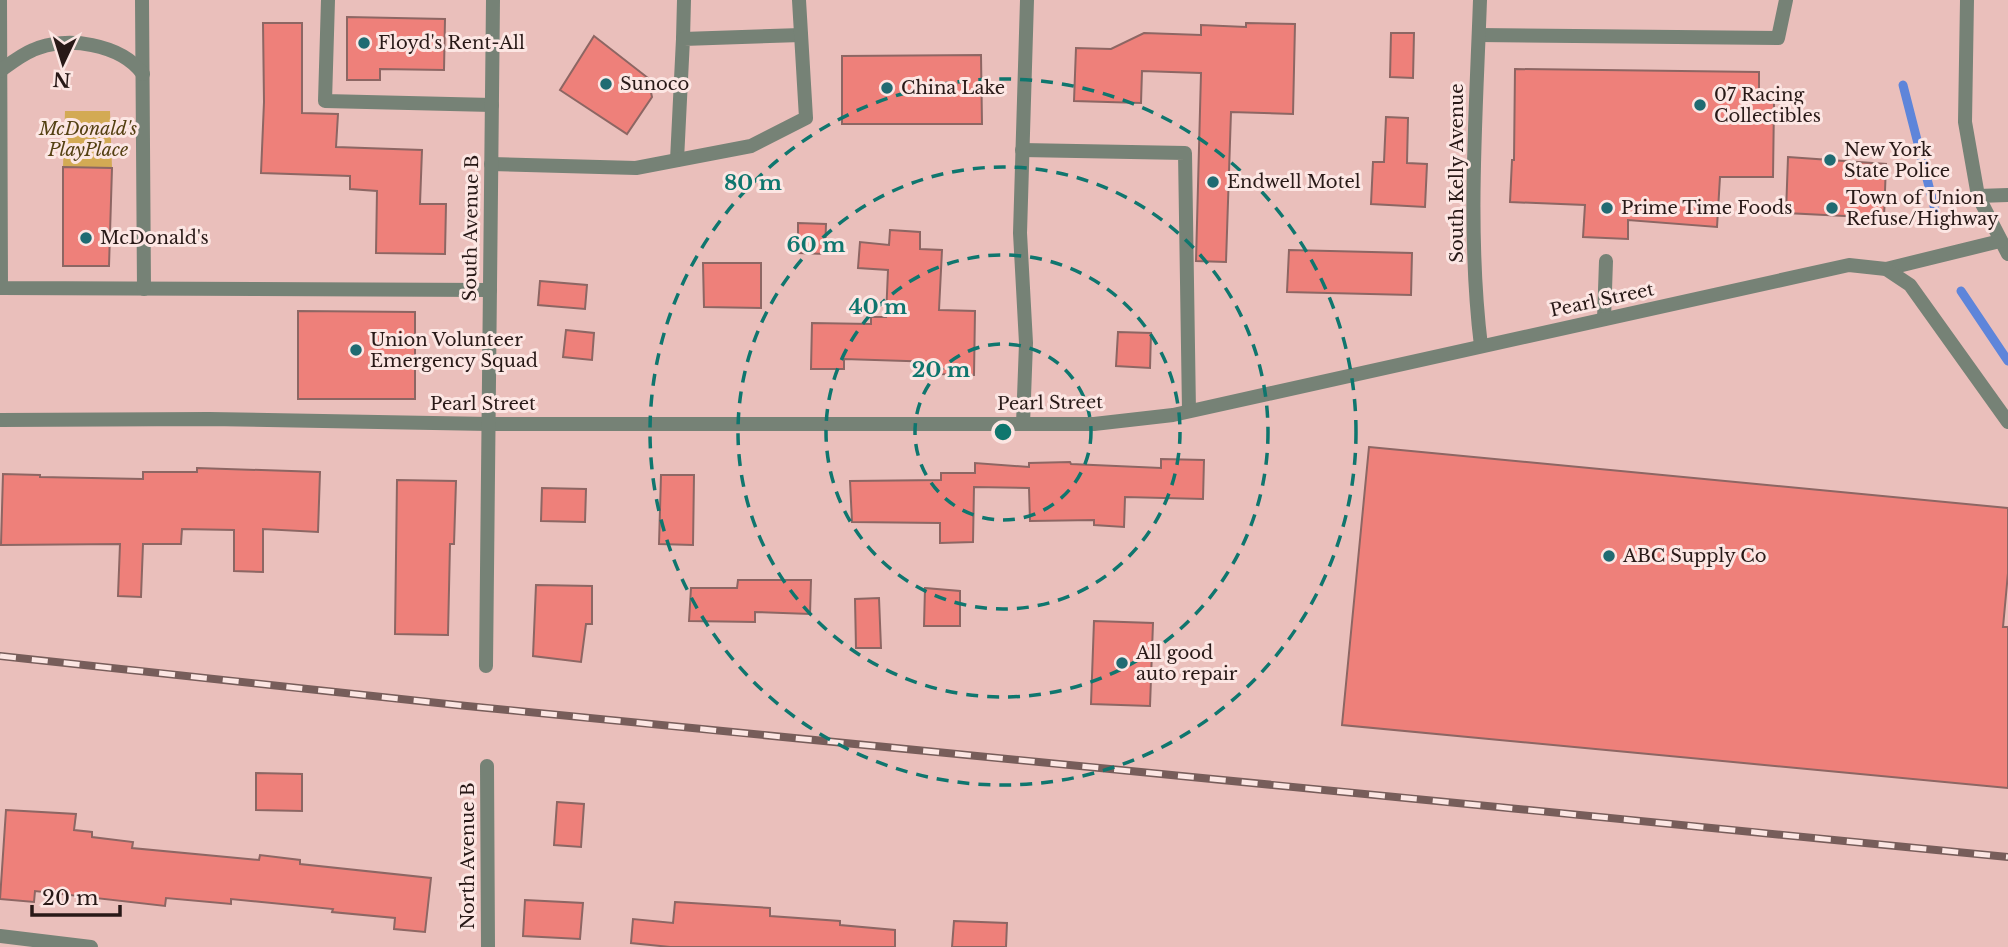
<svg xmlns="http://www.w3.org/2000/svg" width="2008" height="947" font-family="'Libre Baskerville',serif">
<style>
.green{fill:#d3aa54}
.lines{fill:none;stroke-linecap:round;stroke-linejoin:round}
.stream{stroke:#5e85da;stroke-width:9}
.building{fill:#ee807a;stroke:#8d6663;stroke-width:2}
.service{stroke:#768276;stroke-width:14}
.minor{stroke:#768276;stroke-width:14}
.rail-casing{stroke:#775d5a;stroke-width:8}
.rail{stroke:#fce6e3;stroke-width:5;stroke-dasharray:16;stroke-linecap:butt}
.ring{fill:none;stroke:#0f766e;stroke-width:3.5;stroke-dasharray:12 9}
.poi-dot{fill:#206b72;stroke:#fce6e3;stroke-width:2.5}
.labels{text-anchor:middle;stroke-width:6;stroke-linejoin:round;paint-order:stroke}
.poi-label{font-size:18px;fill:#281917;stroke:#fce6e3;text-anchor:start}
.park-label{font-size:18px;font-style:italic;fill:#544012;stroke:#fce6e3}
.street-label{font-size:18px;fill:#281917;stroke:#fce6e3}
.centre{fill:#0f766e;stroke:#fce6e3;stroke-width:3.5}
.ring-label{font-size:21px;text-anchor:middle;font-weight:bold;fill:#0f766e;stroke:#fce6e3;stroke-width:6;stroke-linejoin:round;paint-order:stroke}
</style>
<rect width="100%" height="100%" fill="#eabfbb"/>
<polygon class="green" points="65,111 110,111 112,168 63,167"/>
<g class="lines">
<g class="stream">
<polyline points="1903,85 1935,210"/>
<polyline points="1961,291 2008,361"/>
</g>
</g>
<g class="building">
<polygon points="347,17 445,19 444,70 380,69 380,80 347,80"/>
<polygon points="263,23 302,23 302,113 338,114 336,147 422,150 420,204 446,204 445,254 376,253 377,191 350,189 350,176 261,173 264,102"/>
<polygon points="1246,23 1295,24 1293,114 1231,112 1226,262 1196,261 1201,73 1142,71 1141,103 1074,101 1076,48 1111,49 1144,33 1201,35 1201,25 1246,27"/>
<polygon points="1391,33 1414,33 1413,78 1390,77"/>
<polygon points="594,36 648,78 652,97 627,134 560,90"/>
<polygon points="981,55 982,124 842,124 842,56"/>
<polygon points="1515,69 1759,72 1759,102 1774,102 1773,177 1720,177 1717,227 1628,220 1628,239 1583,237 1585,205 1510,202 1512,160 1514,160"/>
<polygon points="1386,117 1408,118 1407,163 1427,164 1425,207 1371,204 1373,162 1384,162"/>
<polygon points="1788,157 1886,164 1884,218 1786,213"/>
<polygon points="63,167 112,168 109,266 63,266"/>
<polygon points="798,223 826,224 825,254 798,253"/>
<polygon points="890,230 920,232 920,249 942,250 939,310 975,311 974,375 937,374 937,362 844,359 844,369 811,369 812,323 871,324 871,317 886,317 888,270 858,268 860,242 889,245"/>
<polygon points="1289,250 1412,253 1411,295 1287,292"/>
<polygon points="703,263 761,263 761,308 704,307"/>
<polygon points="540,281 587,285 585,309 538,305"/>
<polygon points="298,311 415,312 415,399 298,399"/>
<polygon points="566,330 594,333 592,360 563,357"/>
<polygon points="1118,332 1151,333 1150,368 1116,366"/>
<polygon points="1369,447 2008,508 2008,573 2003,627 2008,627 2008,788 1342,725"/>
<polygon points="1161,459 1204,460 1203,499 1125,497 1124,527 1094,525 1094,520 1030,521 1029,488 974,487 973,542 940,543 940,523 852,522 850,481 941,480 941,473 975,473 975,463 1029,467 1029,463 1070,462 1071,464 1161,468"/>
<polygon points="197,468 320,472 318,532 263,529 263,572 234,571 234,530 182,529 181,544 143,544 141,597 118,596 120,544 1,545 3,474 40,475 40,477 143,479 143,472 197,472"/>
<polygon points="661,475 694,475 693,545 659,544"/>
<polygon points="397,480 456,481 454,544 450,544 448,635 395,634"/>
<polygon points="542,488 586,489 585,522 541,521"/>
<polygon points="738,580 811,580 810,614 755,612 755,622 689,621 691,588 737,588"/>
<polygon points="536,585 592,586 592,624 586,624 581,662 533,656"/>
<polygon points="925,588 960,591 960,626 924,626"/>
<polygon points="879,598 881,648 856,648 855,599"/>
<polygon points="1094,621 1153,623 1150,706 1091,704"/>
<polygon points="256,773 302,774 302,811 256,810"/>
<polygon points="557,802 584,804 581,847 554,845"/>
<polygon points="6,810 76,814 74,830 92,832 92,837 133,842 132,848 259,860 260,855 300,860 300,864 431,878 425,932 394,929 395,918 332,912 333,909 231,899 231,904 166,898 165,906 35,891 34,902 0,899"/>
<polygon points="525,900 583,903 580,939 523,936"/>
<polygon points="675,902 770,908 770,916 840,921 840,925 895,930 895,947 670,947 631,943 633,919 673,923"/>
<polygon points="954,921 1007,923 1006,947 952,947"/>
</g>
<g class="lines">
<g class="service">
<polyline points="0,0 1,288 490,290"/>
<polyline points="142,0 144,289"/>
<polyline points="328,0 325,101 492,105"/>
<polyline points="1967,0 1965,122 1978,196 2008,254"/>
<polyline points="1479,35 1778,38 1786,0"/>
<polyline points="683,39 684,0"/>
<path d="M0 71C11 63 21 55 33 50 66 35 121 44 143 74"/>
<polyline points="1022,150 1185,153 1189,411"/>
<polyline points="677,160 683,39 801,35"/>
<polyline points="491,164 636,168 751,146 806,118 799,0"/>
<polyline points="1978,196 2008,195"/>
<polyline points="1886,269 2000,241"/>
<polyline points="1604,319 1606,261"/>
<polyline points="1023,424 1026,343 1020,233 1027,0"/>
</g>
<g class="minor">
<path d="M1480 0C1476 115 1467 232 1481 346"/>
<polyline points="0,420 209,419 488,424 1094,424 1173,415 1849,265 1886,269 1910,285 2008,422"/>
<polyline points="486,666 493,0"/>
<polyline points="487,766 488,947"/>
<polyline points="0,936 91,947"/>
</g>
<g class="rail-casing">
<polyline id="rail" points="0,656 457,705 2008,857"/>
</g>
<use href="#rail" class="rail"/>
</g>
<g class="ring">
<circle cx="1003" cy="432" r="88"/>
<circle cx="1003" cy="432" r="177"/>
<circle cx="1003" cy="432" r="265"/>
<circle cx="1003" cy="432" r="353"/>
</g>
<g class="poi-dot">
<circle cx="364" cy="43" r="7"/>
<circle cx="606" cy="84" r="7"/>
<circle cx="887" cy="88" r="7"/>
<circle cx="1700" cy="105" r="7"/>
<circle cx="1830" cy="160" r="7"/>
<circle cx="1213" cy="182" r="7"/>
<circle cx="1607" cy="208" r="7"/>
<circle cx="1832" cy="208" r="7"/>
<circle cx="86" cy="238" r="7"/>
<circle cx="356" cy="350" r="7"/>
<circle cx="1609" cy="556" r="7"/>
<circle cx="1122" cy="663" r="7"/>
</g>
<g class="labels">
<g class="poi-label">
<text x="378" y="49">Floyd's Rent-All</text>
<text x="620" y="90">Sunoco</text>
<text x="901" y="94">China Lake</text>
<text x="1714" y="101">07 Racing<tspan x="1714" dy="21">Collectibles</tspan></text>
<text x="1844" y="156">New York<tspan x="1844" dy="21">State Police</tspan></text>
<text x="1227" y="188">Endwell Motel</text>
<text x="1846" y="204">Town of Union<tspan x="1846" dy="21">Refuse/Highway</tspan></text>
<text x="1621" y="214">Prime Time Foods</text>
<text x="100" y="244">McDonald's</text>
<text x="370" y="346">Union Volunteer<tspan x="370" dy="21">Emergency Squad</tspan></text>
<text x="1623" y="562">ABC Supply Co</text>
<text x="1136" y="659">All good<tspan x="1136" dy="21">auto repair</tspan></text>
</g>
<g class="park-label">
<text x="88" y="135">McDonald's<tspan x="88" dy="21">PlayPlace</tspan></text>
</g>
<g class="street-label">
<text transform="translate(1457 173) rotate(-90)" y="6">South Kelly Avenue</text>
<text transform="translate(471 228) rotate(-89)" y="6">South Avenue B</text>
<text transform="translate(1602 300) rotate(-12)" y="6">Pearl Street</text>
<text transform="translate(1050 403) rotate(-1)" y="6">Pearl Street</text>
<text x="483" y="410">Pearl Street</text>
<text transform="translate(468 856) rotate(-90)" y="6">North Avenue B</text>
</g>
</g>
<circle cx="1003" cy="432" r="10" class="centre"/>
<g class="ring-label">
<text x="753" y="190">80 m</text>
<text x="816" y="252">60 m</text>
<text x="878" y="314">40 m</text>
<text x="941" y="377">20 m</text>
</g>
<g transform="translate(63 63) rotate(184)" stroke="#fce6e3" stroke-width="5" paint-order="stroke">
<path d="M0-5L12 26L0 18L-12 26Z" fill="#281917"/>
<text y="-10" font-size="19" font-weight="bold" text-anchor="middle" fill="#281917">N</text>
</g>
<path d="M32 905v10h88v-10" fill="none" stroke="#281917" stroke-width="3.5"/>
<text x="42" y="905" font-size="21" fill="#281917" stroke="#fce6e3" stroke-width="5" paint-order="stroke">20 m</text>
</svg>
